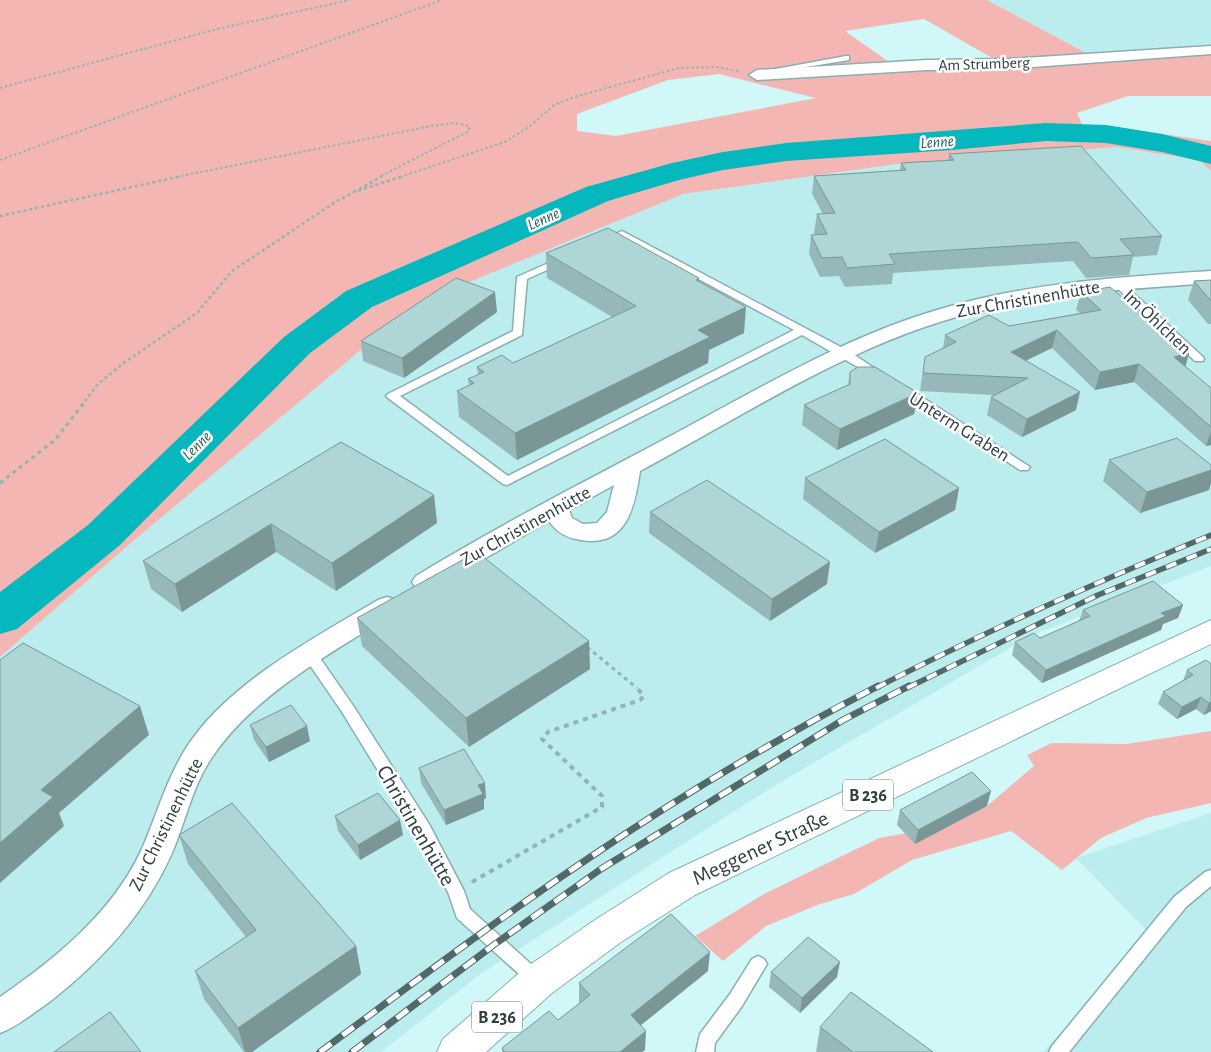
<svg xmlns="http://www.w3.org/2000/svg" width="1211" height="1052" font-family="'Alegreya Sans',sans-serif">
<style>
.built{fill:#bbedef}
.green{fill:#f4b6b3;fill-rule:evenodd}
.lines{fill:none;stroke-linecap:round;stroke-linejoin:round}
.river{fill:#04b8be;fill-rule:evenodd}
.service-casing{stroke:#89afb0;stroke-width:3}
.minor-casing{stroke:#89afb0;stroke-width:3}
.primary-casing{stroke:#89afb0;stroke-width:2}
.path-far3{stroke:#94b3b4;stroke-width:2;stroke-dasharray:2.5 2.5;stroke-linecap:butt}
.path-far2{stroke:#94b3b4;stroke-width:2.5;stroke-dasharray:3 3;stroke-linecap:butt}
.path-far1{stroke:#94b3b4;stroke-width:3;stroke-dasharray:4 4;stroke-linecap:butt}
.path{stroke:#94b3b4;stroke-width:4;stroke-dasharray:5 5;stroke-linecap:butt}
.service{fill:#fff;fill-rule:evenodd}
.minor{fill:#fff;fill-rule:evenodd}
.primary{fill:#fff;fill-rule:evenodd}
.rail-far1-casing{stroke:#526869;stroke-width:5.5}
.rail-casing{stroke:#526869;stroke-width:7}
.rail-far1{stroke:#fff;stroke-width:4;stroke-dasharray:11;stroke-linecap:butt}
.rail{stroke:#fff;stroke-width:5;stroke-dasharray:14;stroke-linecap:butt}
.wall{fill:#96b8b9}
.shaded-wall{fill:#7a9696}
.building{fill:#aed6d7;stroke:#7a9696}
.labels{text-anchor:middle;stroke-width:5;stroke-linejoin:round;paint-order:stroke}
.far-street-label{font-size:16px;fill:#304041;stroke:#fff}
.far-water-label{font-size:16px;font-style:italic;fill:#205b5e;stroke:#fff}
.shield{fill:#fff;stroke:#6e797a;stroke-width:1}
.shield-label{font-size:18px;font-weight:bold;fill:#304041}
.street-label{font-size:19px;fill:#304041;stroke:#fff}
.near-street-label{font-size:22px;fill:#304041;stroke:#fff}
</style>
<rect width="100%" height="100%" fill="#d0f8f9"/>
<g class="built">
<polygon points="987,0 1211,0 1211,49 1090,55"/>
<polygon points="1117,147 1199,160 1211,171 1211,566 1032,635 769,789 482,973 381,1052 0,1052 0,657 125,548 416,304 683,194 897,164"/>
<polygon points="1211,813 1211,1052 1043,1052 1152,936 1076,858"/>
</g>
<g class="green">
<path d="M0 0H987L1090 55 1211 52V96H1128L1077 113 1084 129 1142 131 1211 141V171L1199 160 1117 147 897 164 683 194 416 304 125 548 0 657ZM924 19 992 58 889 62 845 31ZM719 74 816 98 616 136 577 131V114L668 80Z"/>
<polygon points="1211,731 1211,803 1146,818 1101,838 1062,870 1011,831 912,860 854,894 820,904 766,926 723,961 695,936 764,894 879,838 913,832 987,806 1034,766 1027,755 1052,743 1127,744"/>
</g>
<g class="lines">
<polygon class="river" points="1046,123 1106,125 1162,134 1211,146 1211,164 1162,152 1106,143 1046,141 952,150 786,161 723,170 679,180 608,201 372,307 310,353 120,545 17,629 0,634 0,592 88,525 284,337 346,291 586,187 672,163 723,152 786,143"/>
<g class="service-casing">
<g id="service">
<polygon points="846,56 849,56 849,60 769,73 765,71"/>
<polygon points="622,231 850,352 886,376 881,379 877,378 802,335 507,485 503,484 388,398 386,396 388,394 513,331 517,277 562,257 565,258 565,262 527,279 522,335 400,396 508,476 794,330 622,238 606,244 601,241"/>
<polygon points="1117,280 1120,281 1203,357 1204,359 1203,361 1195,361 1114,285 1114,281"/>
<polygon points="904,387 908,388 1030,467 1028,470 1020,470 900,392 898,390 900,388"/>
<polygon points="310,650 315,651 352,704 429,824 464,891 470,909 542,974 545,979 542,984 536,987 530,984 457,918 448,892 417,834 342,712 303,655 305,651"/>
<polygon points="1211,870 1211,886 1186,907 1069,1052 1049,1052 1052,1046 1174,897 1205,872"/>
<polygon points="758,956 764,959 767,964 742,1006 715,1043 714,1052 696,1052 700,1034 730,994 752,959"/>
</g>
</g>
<g class="minor-casing">
<g id="minor">
<polygon points="1211,46 1211,54 1007,69 927,70 757,80 749,75 757,70 927,60 1007,59"/>
<path d="M1211 271V283C1124 289 1036 294 953 318 842 350 741 417 640 471 635 506 627 548 581 540 567 538 557 533 549 521L434 588 425 591 416 588 412 582 416 576C501 524 590 479 678 432 762 387 845 337 937 310 1026 283 1119 277 1211 271ZM614 485 607 512 597 523 583 524 572 518 569 510Z"/>
<path d="M387 597 396 600 400 606 396 612C334 652 259 691 215 753 193 782 186 821 172 853 145 914 100 963 48 1003 32 1014 18 1026 0 1033V997C55 959 112 913 141 851 158 813 168 772 193 738 236 679 316 637 378 600Z"/>
</g>
</g>
<g class="primary-casing">
<polygon id="primary" points="1211,620 1211,644 695,895 621,942 552,993 486,1052 437,1052 443,1039 524,969 595,920 669,873"/>
</g>
<g class="path-far3">
<polyline points="0,88 217,29 350,0"/>
<polyline points="0,160 442,0"/>
<polyline points="176,177 431,126 454,123 469,126 469,131 379,177"/>
<polyline points="400,177 505,142 530,126 554,105 574,97 679,68 716,67 739,71"/>
</g>
<g class="path-far2">
<polyline points="354,192 382,176"/>
<polyline points="0,216 182,176"/>
<polyline points="85,401 98,384 125,362 197,313 232,271 337,201 354,192 404,176"/>
</g>
<g class="path-far1">
<polyline points="0,483 55,440 86,400"/>
<polyline points="587,647 637,688"/>
</g>
<polyline class="path" points="472,882 602,807 602,796 542,739 548,732 640,700 644,696 635,686"/>
<use href="#service" class="service"/>
<use href="#minor" class="minor"/>
<use href="#primary" class="primary"/>
<g class="rail-far1-casing">
<g id="rail-far1">
<path d="M876 688C985 631 1097 582 1211 535"/>
<polyline points="907,688 1098,595 1211,549"/>
</g>
</g>
<g class="rail-casing">
<g id="rail">
<path d="M320 1052C408 987 495 921 586 860 680 796 778 738 878 686"/>
<polyline points="352,1052 495,944 601,869 843,720 909,686"/>
</g>
</g>
<use href="#rail-far1" class="rail-far1"/>
<use href="#rail" class="rail"/>
</g>
<g class="wall">
<polygon points="949,154 1162,236 1157,255 1133,257 1129,275 1086,278 1073,261 893,273 892,284 845,287 839,276 820,277 809,254 811,235 815,235 814,233 817,214 823,214 812,194 814,176 900,170 901,163 948,160"/>
<polygon points="546,253 699,278 699,281 744,333 709,350 708,363 517,460 459,417 457,391 469,385 468,379 478,375 477,367 513,363 612,317 547,278"/>
<polygon points="1211,280 1211,324 1208,324 1188,300 1194,281"/>
<polygon points="1081,292 1189,353 1185,366 1211,388 1211,445 1206,446 1134,382 1095,390 1052,348 1026,360 1076,410 1022,437 987,415 991,397 993,395 920,391 925,357 943,349 945,335 1009,326 1080,313 1076,310"/>
<polygon points="497,312 404,378 363,361 361,341"/>
<polygon points="850,372 918,393 914,414 837,450 802,425 804,405 848,385"/>
<polygon points="341,442 434,495 437,523 336,591 276,552 182,612 151,589 143,561"/>
<polygon points="1109,460 1211,465 1211,483 1209,490 1140,513 1103,481"/>
<polygon points="805,478 959,488 955,510 875,553 803,499"/>
<polygon points="650,512 827,584 770,621 649,533"/>
<polygon points="1183,605 1178,618 1163,624 1161,630 1042,683 1012,655 1015,642 1040,638 1079,621 1083,610"/>
<polygon points="357,618 590,669 469,747 362,646"/>
<polygon points="1211,664 1211,711 1204,715 1196,709 1177,719 1158,704 1163,692 1183,681 1187,670"/>
<polygon points="250,725 310,741 269,762 254,740"/>
<polygon points="419,768 486,798 484,799 484,809 446,825 421,783"/>
<polygon points="987,806 915,844 897,825 900,810"/>
<polygon points="335,816 403,835 360,860 338,831"/>
<polygon points="179,835 356,946 361,974 252,1052 244,1052 204,999 195,971 246,937 188,864"/>
<polygon points="708,971 641,1025 645,1050 642,1052 502,1052 502,1048 558,1020 580,1003 579,1002 579,983"/>
<polygon points="771,972 837,977 800,1013 769,987"/>
<polygon points="820,1027 933,1052 816,1052"/>
</g>
<g class="shaded-wall">
<polygon points="495,292 497,312 404,378 402,358"/>
<polygon points="746,307 744,333 709,350 708,363 517,460 515,433 698,330"/>
<polygon points="1057,330 1052,348 1007,370 1011,352"/>
<polygon points="1189,353 1184,372 1174,357"/>
<polygon points="1139,364 1134,382 1095,390 1100,372"/>
<polygon points="1080,392 1076,410 1022,437 1027,419"/>
<polygon points="918,393 914,414 837,450 840,429"/>
<polygon points="1211,431 1211,445 1206,446"/>
<polygon points="1211,470 1211,483 1209,490 1140,513 1147,492"/>
<polygon points="959,488 955,510 875,553 879,532"/>
<polygon points="434,495 437,523 336,591 332,563"/>
<polygon points="271,524 276,552 182,612 175,584"/>
<polygon points="830,562 827,584 770,621 772,599"/>
<polygon points="1183,605 1178,618 1163,624 1161,630 1042,683 1046,670 1161,613"/>
<polygon points="589,641 590,669 469,747 466,718"/>
<polygon points="1201,697 1196,709 1177,719 1182,707"/>
<polygon points="1211,702 1211,711 1204,715 1209,703"/>
<polygon points="140,706 149,735 59,813 64,826 0,883 0,843 41,790"/>
<polygon points="307,726 310,741 269,762 266,747"/>
<polygon points="485,783 486,798 484,799 484,809 446,825 444,810 478,785"/>
<polygon points="991,791 987,806 915,844 918,830"/>
<polygon points="400,820 403,835 360,860 358,845"/>
<polygon points="356,946 361,974 252,1052 245,1052 238,1028"/>
<polygon points="710,952 708,971 630,1034 631,1015"/>
<polygon points="840,962 837,977 800,1013 802,998"/>
<polygon points="646,1031 645,1050 642,1052 620,1052"/>
</g>
<g class="building">
<polygon points="1081,146 1162,236 1120,239 1134,255 1091,258 1078,242 889,254 895,264 847,268 842,257 822,258 811,235 827,234 817,214 835,213 814,176 906,170 901,163 954,160 949,154"/>
<polygon points="608,228 699,278 696,280 746,307 698,330 710,337 515,433 457,391 474,383 468,379 484,372 477,367 502,355 513,363 636,306 546,253"/>
<polygon points="456,278 495,292 402,358 361,341"/>
<polygon points="1211,280 1211,301 1194,281"/>
<polygon points="1110,287 1189,353 1174,357 1211,388 1211,427 1139,364 1100,372 1057,330 1011,352 1080,392 1027,419 991,397 1028,378 923,373 925,357 956,342 945,335 989,315 1009,326 1101,310 1081,292"/>
<polygon points="858,367 875,367 918,393 840,429 804,405 850,384 850,372"/>
<polygon points="1177,438 1211,465 1211,470 1147,492 1109,460"/>
<polygon points="885,439 959,488 879,532 805,478"/>
<polygon points="341,442 434,495 332,563 271,524 175,584 143,561"/>
<polygon points="707,480 830,562 772,599 650,512"/>
<polygon points="477,552 589,641 466,718 357,618"/>
<polygon points="1153,581 1183,605 1161,613 1166,616 1046,670 1015,642 1034,633 1040,638 1090,616 1083,610"/>
<polygon points="23,643 140,706 41,790 53,797 0,843 0,660"/>
<polygon points="1206,660 1211,664 1211,702 1209,703 1201,697 1182,707 1163,692 1193,675 1187,670"/>
<polygon points="291,705 307,726 266,747 250,725"/>
<polygon points="464,749 485,783 478,785 483,794 444,810 419,768"/>
<polygon points="972,772 991,791 918,830 900,810"/>
<polygon points="378,793 400,820 358,845 335,816"/>
<polygon points="232,803 356,946 238,1028 195,971 256,930 179,835"/>
<polygon points="671,914 710,952 631,1015 646,1031 620,1052 505,1052 502,1048 549,1011 558,1020 590,995 579,983"/>
<polygon points="808,937 840,962 802,998 771,972"/>
<polygon points="851,992 933,1052 853,1052 820,1027"/>
<polygon points="110,1012 141,1052 54,1052"/>
</g>
<g class="labels">
<g class="far-street-label">
<text transform="translate(984 63) rotate(-2)" y="6">Am Strumberg</text>
</g>
<g class="far-water-label">
<text transform="translate(937 141) rotate(-4)" y="6">Lenne</text>
<text transform="translate(543 218) rotate(-24)" y="6">Lenne</text>
<text transform="translate(196 445) rotate(-45)" y="6">Lenne</text>
</g>
<g class="shield">
<rect x="843" y="779.5" width="50" height="31" rx="4"/>
<rect x="472" y="1001.5" width="50" height="31" rx="4"/>
</g>
<g class="shield-label">
<text x="868" y="801">B 236</text>
<text x="497" y="1023">B 236</text>
</g>
<g class="street-label">
<text transform="translate(1028 298) rotate(-10)" y="7">Zur Christinenhütte</text>
<text transform="translate(1158 321) rotate(43)" y="7">Im Öhlchen</text>
<text transform="translate(960 426) rotate(32)" y="7">Unterm Graben</text>
<text transform="translate(525 525) rotate(-29)" y="7">Zur Christinenhütte</text>
<text transform="translate(165 824) rotate(-64)" y="7">Zur Christinenhütte</text>
</g>
<g class="near-street-label">
<text transform="translate(417 825) rotate(60)" y="8">Christinenhütte</text>
<text transform="translate(760 847) rotate(-25)" y="8">Meggener Straße</text>
</g>
</g>
</svg>
